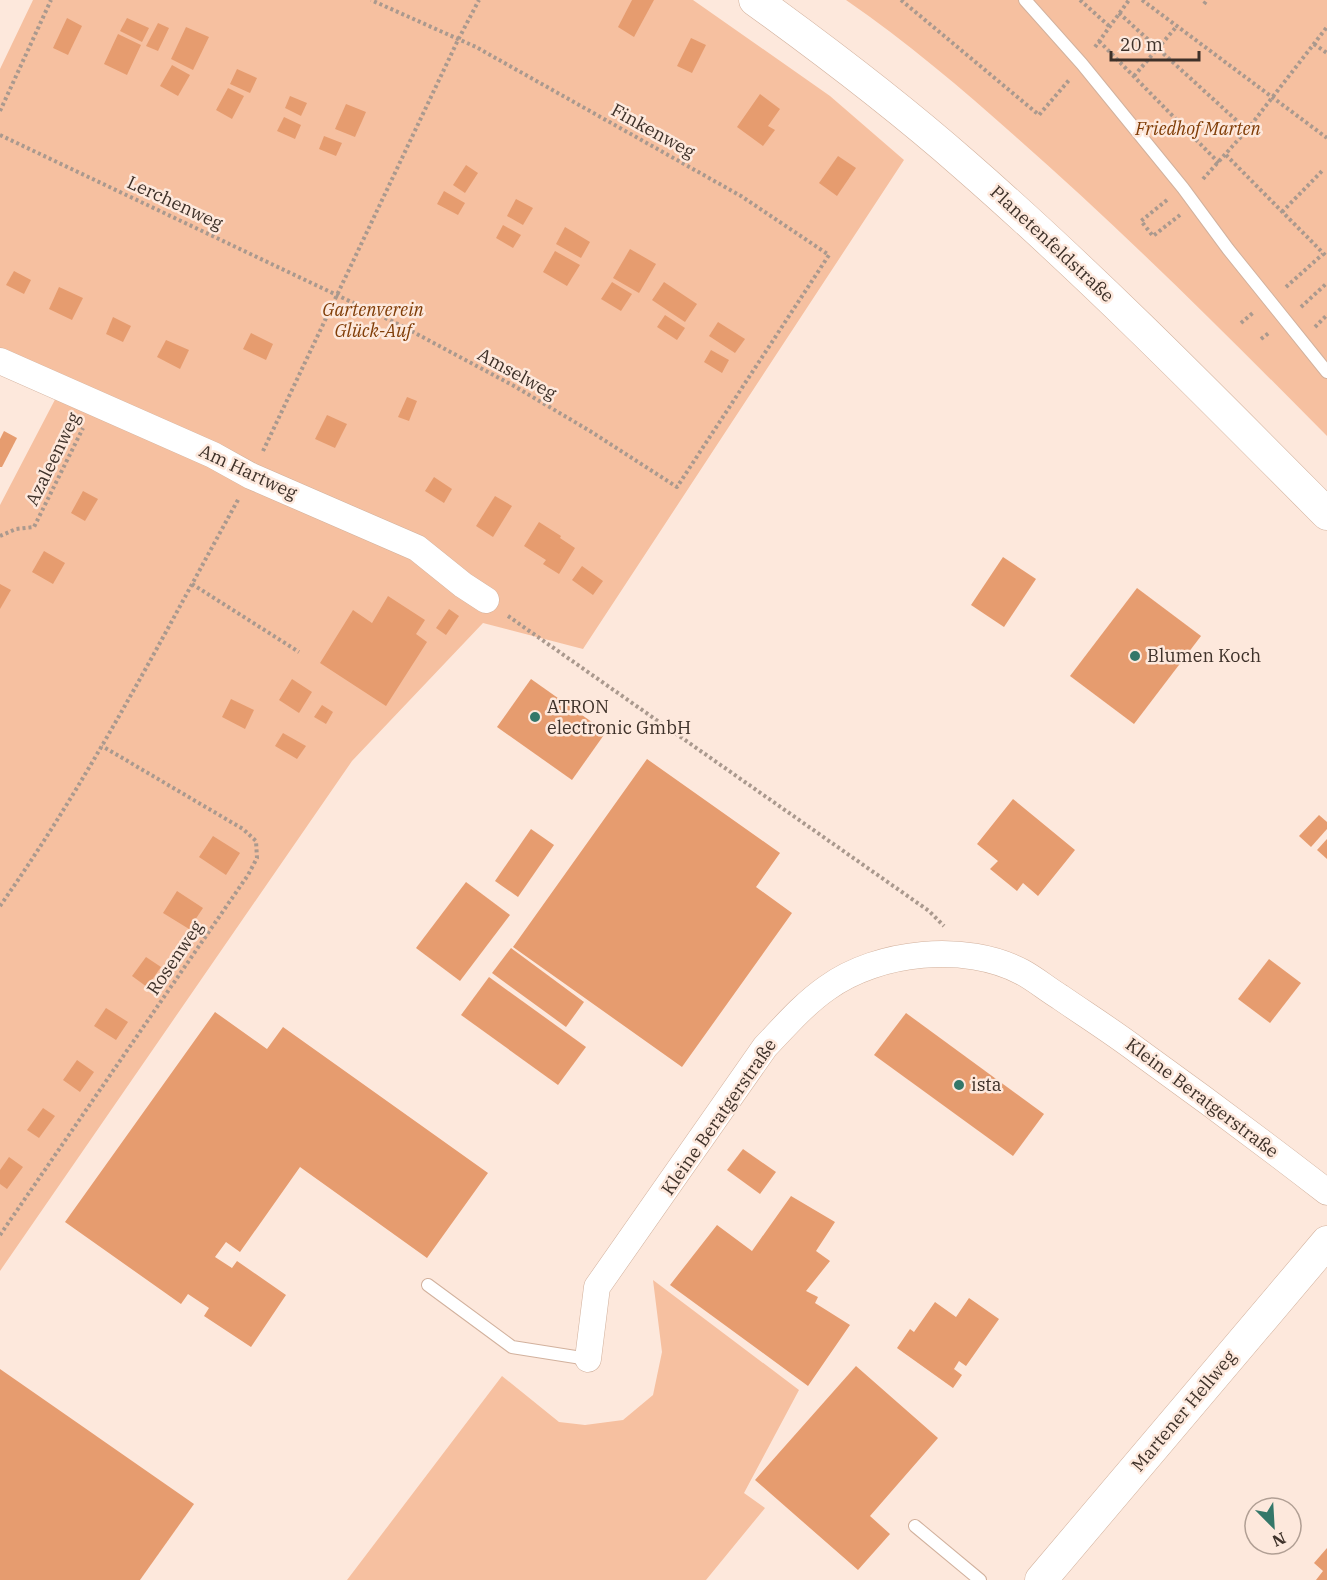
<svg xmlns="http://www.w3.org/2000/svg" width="1327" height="1580" font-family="'IBM Plex Serif',serif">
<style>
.green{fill:#f6c0a0}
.building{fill:#e69c6f}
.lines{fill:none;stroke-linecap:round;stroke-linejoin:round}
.service-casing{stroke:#d2b19d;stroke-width:14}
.minor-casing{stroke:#d2b19d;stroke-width:27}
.tertiary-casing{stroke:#d2b19d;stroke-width:33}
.path{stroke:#aa998e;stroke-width:4;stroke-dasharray:3 3;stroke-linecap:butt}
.service{stroke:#fff;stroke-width:12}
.minor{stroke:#fff;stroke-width:26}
.tertiary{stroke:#fff;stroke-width:32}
.poi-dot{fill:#347769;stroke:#fde8dc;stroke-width:2}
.labels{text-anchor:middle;stroke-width:5;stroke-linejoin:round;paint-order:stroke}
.park-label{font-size:18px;font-style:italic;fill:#803d07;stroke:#fde8dc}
.street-label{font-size:18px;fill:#3e3129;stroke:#fde8dc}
.poi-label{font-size:18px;fill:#3e3129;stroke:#fde8dc;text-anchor:start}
</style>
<rect width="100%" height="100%" fill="#fde8dc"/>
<g class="green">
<polygon points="33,0 693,0 830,96 904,160 583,649 483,623 352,761 0,1271 0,505 60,390 0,359 0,69"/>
<path d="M846 0H1327V436C1226 334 1124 232 1016 137 962 89 906 41 846 0Z"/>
<polygon points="653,1280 799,1390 744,1493 765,1508 706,1580 347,1580 502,1376 559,1422 585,1425 623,1420 653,1395 662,1352"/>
</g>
<g class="building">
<polygon points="632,0 654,0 634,37 618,27"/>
<polygon points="67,18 82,26 68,55 53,48"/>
<polygon points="127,18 149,28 142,42 120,31"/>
<polygon points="158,23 169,28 158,51 146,46"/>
<polygon points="186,27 209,37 193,70 171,59"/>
<polygon points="118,34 141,45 127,75 104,64"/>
<polygon points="691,38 706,45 692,73 677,66"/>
<polygon points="172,65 190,75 178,96 160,86"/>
<polygon points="237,69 257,78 250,93 230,84"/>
<polygon points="228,88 244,96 232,119 216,110"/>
<polygon points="760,94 780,109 768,126 775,130 763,146 737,127"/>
<polygon points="290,96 307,103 301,116 285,108"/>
<polygon points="346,104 366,112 355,137 335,129"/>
<polygon points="284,117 301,125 295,139 277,131"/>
<polygon points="324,136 342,143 336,156 319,149"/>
<polygon points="838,156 856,168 837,196 819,183"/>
<polygon points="466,165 478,173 465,193 453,185"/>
<polygon points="444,191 465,203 458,215 437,204"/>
<polygon points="516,199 533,208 523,225 507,216"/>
<polygon points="503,225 521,235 513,248 496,238"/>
<polygon points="565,227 590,242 581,258 556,244"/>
<polygon points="630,249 656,264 639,293 613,278"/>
<polygon points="555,251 580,265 567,286 543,272"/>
<polygon points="14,271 31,280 24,294 6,285"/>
<polygon points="612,282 632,294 621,311 601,299"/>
<polygon points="664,282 697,304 685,322 652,300"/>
<polygon points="59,287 83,298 72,320 49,309"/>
<polygon points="665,315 685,328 677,340 657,327"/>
<polygon points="113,317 131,326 123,342 106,334"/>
<polygon points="718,322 745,339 735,353 709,336"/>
<polygon points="251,333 273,344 266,360 243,349"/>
<polygon points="166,340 189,350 180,369 157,357"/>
<polygon points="711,350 729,360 722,373 704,362"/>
<polygon points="407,397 417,401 409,421 398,417"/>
<polygon points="327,415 347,424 335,448 315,439"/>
<polygon points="4,431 17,438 2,467 0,467 0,439"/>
<polygon points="434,477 452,489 444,503 425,491"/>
<polygon points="83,491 98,499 85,521 71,513"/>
<polygon points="495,496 512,506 493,537 476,526"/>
<polygon points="539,522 561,536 560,538 575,548 559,574 543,564 546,560 524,546"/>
<polygon points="44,551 65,563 53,584 32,572"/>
<polygon points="1003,557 1036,579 1004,627 971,605"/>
<polygon points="582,566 603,581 593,595 572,580"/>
<polygon points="0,584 11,590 0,609"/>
<polygon points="1137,588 1201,636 1134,724 1070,676"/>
<polygon points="388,596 425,620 416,634 427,642 386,706 320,663 353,610 372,623"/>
<polygon points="449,609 459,616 446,635 436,628"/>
<polygon points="292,679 312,692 299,713 279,700"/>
<polygon points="531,679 606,732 572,780 497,727"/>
<polygon points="231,699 254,710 245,729 222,717"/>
<polygon points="322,705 333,712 326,724 314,717"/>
<polygon points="283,733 306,746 297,759 275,746"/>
<polygon points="647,759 780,853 756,887 792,913 682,1067 513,947"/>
<polygon points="1013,799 1075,850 1038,896 1023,883 1017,891 990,869 998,861 977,844"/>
<polygon points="1319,815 1327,822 1327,829 1311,847 1299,836"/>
<polygon points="531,829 554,845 518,897 495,881"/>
<polygon points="213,836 240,853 226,875 199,857"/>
<polygon points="1327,839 1327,859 1317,850"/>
<polygon points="466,882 510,915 460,981 416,948"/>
<polygon points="177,891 203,908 189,929 163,913"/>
<polygon points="511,948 584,1002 566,1027 492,973"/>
<polygon points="146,957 161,967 147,987 132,976"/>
<polygon points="1269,959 1301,983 1270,1023 1238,999"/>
<polygon points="489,977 586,1047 558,1085 461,1015"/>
<polygon points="106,1008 128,1022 116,1040 94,1026"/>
<polygon points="215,1012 267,1049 283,1027 488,1173 427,1258 300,1167 240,1252 226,1242 215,1257 232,1268 237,1261 286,1295 251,1347 204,1316 209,1308 188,1294 181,1304 65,1222"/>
<polygon points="906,1013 1044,1114 1013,1156 874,1055"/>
<polygon points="77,1060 94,1072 80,1092 63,1080"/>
<polygon points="43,1108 55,1116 39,1138 27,1130"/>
<polygon points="743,1149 776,1172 760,1194 727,1170"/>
<polygon points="9,1157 23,1167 7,1189 0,1184 0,1170"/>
<polygon points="791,1196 835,1222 816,1251 830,1261 806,1291 818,1297 815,1303 850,1325 808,1386 670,1285 717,1225 752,1251"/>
<polygon points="969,1298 999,1319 966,1366 959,1361 954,1369 962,1375 953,1388 897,1348 910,1329 914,1332 935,1302 956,1317"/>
<polygon points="856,1366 938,1438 870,1516 890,1534 858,1570 755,1480"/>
<polygon points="0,1369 194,1504 140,1580 0,1580"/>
<polygon points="1327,1548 1327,1580 1316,1580 1323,1571 1314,1563"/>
</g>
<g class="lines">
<g class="service-casing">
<g id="service">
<polyline points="1025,0 1082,64 1183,188 1228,249 1327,372"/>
<polyline points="428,1285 512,1347 588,1359"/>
<polyline points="915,1526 980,1580"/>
</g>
</g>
<g class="minor-casing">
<g id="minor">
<polyline points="0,361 213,455 251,476 417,548 463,585 486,600"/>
<path d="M588 1359 597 1287 765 1047C785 1026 804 1004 827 988 878 951 966 942 1022 972 1035 979 1047 989 1060 997 1086 1015 1113 1032 1138 1051 1202 1097 1265 1144 1327 1192"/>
</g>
</g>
<g class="tertiary-casing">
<g id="tertiary">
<path d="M755 0C827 52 898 106 965 165 1091 275 1209 395 1327 514"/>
<polyline points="1041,1580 1327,1242"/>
</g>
</g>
<g class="path">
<polyline points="901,0 1039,115 1070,79"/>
<polyline points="1080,0 1109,26"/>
<polyline points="1142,0 1327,138"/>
<polyline points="1204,4 1207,0"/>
<polyline points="1119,13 1247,130"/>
<polyline points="1099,41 1219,163"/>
<polyline points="1314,44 1327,53"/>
<polyline points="1095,47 1129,0"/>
<polyline points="1134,76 1177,26"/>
<polyline points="0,111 51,0"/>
<polyline points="0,135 402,326 514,386 590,431 677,487 829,255 741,196 476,47 371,0"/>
<polyline points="1226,155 1327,257"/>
<polyline points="1203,179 1247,130 1327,27"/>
<polyline points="1167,200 1141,221 1153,236 1180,215"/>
<polyline points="1282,212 1323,170"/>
<polyline points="1286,287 1323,254"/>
<polyline points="1301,307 1327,283"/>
<polyline points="1241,323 1254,312"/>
<polyline points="1315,327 1327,315"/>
<polyline points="1261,339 1270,332"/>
<polyline points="263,451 458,40 479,0"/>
<polyline points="0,536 16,529 34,527 83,428"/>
<polyline points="192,584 299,652"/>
<polyline points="508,616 929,911 944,926"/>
<path d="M0 906C91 777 163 636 239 498"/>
<polyline points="0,1235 248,875 257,858 256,841 243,829 102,746"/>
</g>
<use href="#service" class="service"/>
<use href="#minor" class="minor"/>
<use href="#tertiary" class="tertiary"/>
</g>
<g class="poi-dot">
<circle cx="1135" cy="656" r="6"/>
<circle cx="535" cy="717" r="6"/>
<circle cx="959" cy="1085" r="6"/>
</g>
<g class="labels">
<g class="park-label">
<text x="1198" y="135">Friedhof Marten</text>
<text x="373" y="316">Gartenverein<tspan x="373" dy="21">Glück-Auf</tspan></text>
</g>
<g class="street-label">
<text transform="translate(653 131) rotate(29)" y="6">Finkenweg</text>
<text transform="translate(175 203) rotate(25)" y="6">Lerchenweg</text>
<text transform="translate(1052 244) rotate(43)" y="6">Planetenfeldstraße</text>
<text transform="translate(517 374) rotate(29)" y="6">Amselweg</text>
<text transform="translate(53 459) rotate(-64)" y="6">Azaleenweg</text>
<text transform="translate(248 472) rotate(25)" y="6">Am Hartweg</text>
<text transform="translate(175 958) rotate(-56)" y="6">Rosenweg</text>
<text transform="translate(1202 1098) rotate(37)" y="6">Kleine Beratgerstraße</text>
<text transform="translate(719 1117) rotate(-55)" y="6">Kleine Beratgerstraße</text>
<text transform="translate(1184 1411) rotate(-50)" y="6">Martener Hellweg</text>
</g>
<g class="poi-label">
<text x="1147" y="662">Blumen Koch</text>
<text x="547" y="713">ATRON<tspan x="547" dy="21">electronic GmbH</tspan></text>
<text x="971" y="1091">ista</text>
</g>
</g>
<g transform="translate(1273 1526) rotate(156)"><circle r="28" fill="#fde8dc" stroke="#b19f94" stroke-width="1.5"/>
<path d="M0-4.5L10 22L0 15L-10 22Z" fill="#347769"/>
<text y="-9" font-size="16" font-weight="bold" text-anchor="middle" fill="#3e3129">N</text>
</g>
<path d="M1111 51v9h88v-9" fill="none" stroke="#3e3129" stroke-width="3"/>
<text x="1120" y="51" font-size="18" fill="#3e3129" stroke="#fde8dc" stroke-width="4.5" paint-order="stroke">20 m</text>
</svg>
